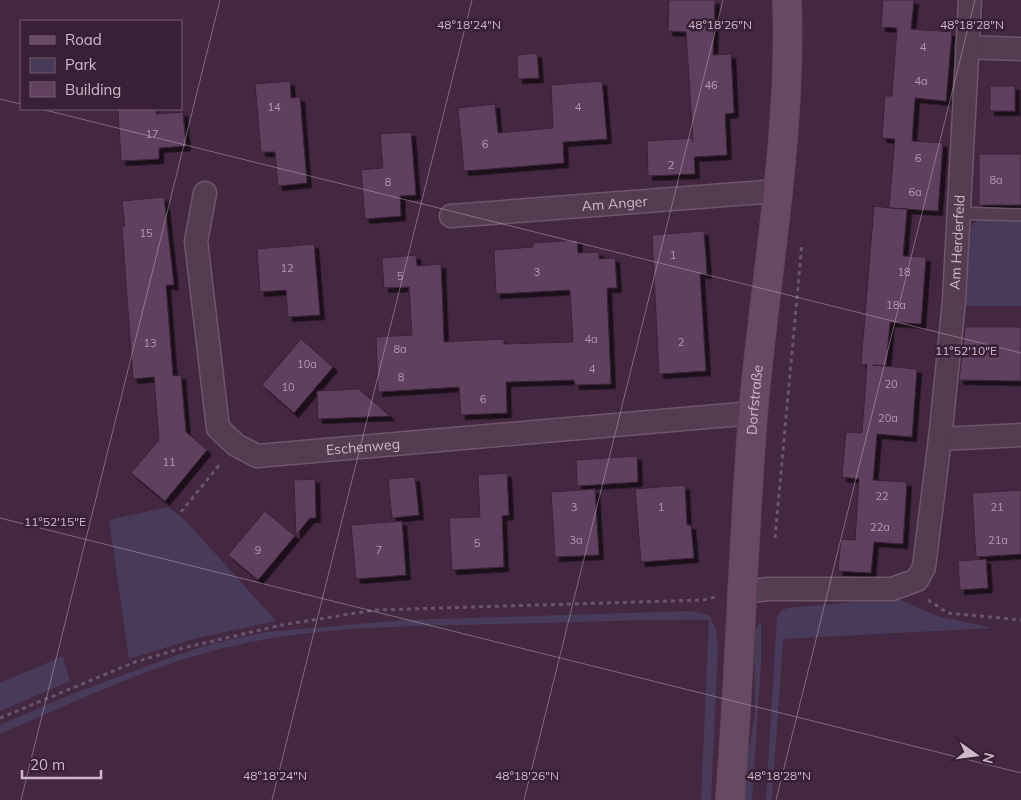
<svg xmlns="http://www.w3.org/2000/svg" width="1021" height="800" font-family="Mulish,sans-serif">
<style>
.green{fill:#473b59}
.building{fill:#61415e;stroke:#3b2238;filter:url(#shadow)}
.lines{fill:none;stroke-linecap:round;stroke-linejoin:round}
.lane-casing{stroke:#6e576b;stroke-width:14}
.street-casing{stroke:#6e576b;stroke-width:25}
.secondary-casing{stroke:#5d455a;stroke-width:30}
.path{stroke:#67566e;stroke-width:3;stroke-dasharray:4 4;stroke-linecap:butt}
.lane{stroke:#543c51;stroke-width:11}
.street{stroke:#543c51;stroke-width:22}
.secondary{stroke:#674a62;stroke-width:28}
.ticks{fill:none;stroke:#cdb9ca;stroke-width:1;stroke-opacity:0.45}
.labels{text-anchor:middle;stroke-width:5;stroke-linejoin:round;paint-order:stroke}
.number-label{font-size:11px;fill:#b29baf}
.street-label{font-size:14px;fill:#cdb9ca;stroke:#392036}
.ticks-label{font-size:12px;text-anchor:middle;fill:#cdb9ca;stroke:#392036;stroke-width:5;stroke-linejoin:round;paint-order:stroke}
</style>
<defs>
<filter id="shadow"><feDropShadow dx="4.5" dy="4.5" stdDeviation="0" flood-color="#0009"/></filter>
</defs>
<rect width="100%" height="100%" fill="#442741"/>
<g class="green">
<polygon points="978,218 1021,219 1021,306 962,306 970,228"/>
<polygon points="168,507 184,519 276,621 193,639 129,659 109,520"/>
<polygon points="896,598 937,616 993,628 783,639 772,800 766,800 777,617 780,612 787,608"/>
<path d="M691 611 709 615 716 629 718 647 711 800H701L709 620C640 619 570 623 501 624 413 626 323 626 237 645 155 663 77 701 0 734V725L72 694 174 656 214 643 266 632 403 620Z"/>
<polygon points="761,621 761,662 752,800 741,800 755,712 754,632"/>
<polygon points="63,656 70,681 0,711 0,683"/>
</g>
<g class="building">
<polygon points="669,0 715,0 713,55 731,54 734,113 725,114 727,155 694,157 695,174 648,176 647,141 692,138 693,142 686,32 668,31"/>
<polygon points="883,0 914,0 911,29 952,32 946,101 915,98 912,141 943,143 938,211 890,208 907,209 903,256 926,257 921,324 890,322 886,366 873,365 917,369 912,437 877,434 873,480 907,482 903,544 874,542 871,573 838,571 841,539 855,540 859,479 842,477 846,432 862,433 867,365 861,364 874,206 889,208 895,139 882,138 885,96 892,96 897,28 881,27"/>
<polygon points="537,53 539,78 518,79 517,55"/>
<polygon points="290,81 291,98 300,97 307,183 278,186 275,152 261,152 255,84"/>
<polygon points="602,81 607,139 563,142 564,163 464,171 458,108 495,104 498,133 553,128 551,85"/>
<rect x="990" y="86" width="25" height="25"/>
<polygon points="118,109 156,109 156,114 183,112 186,146 159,148 159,159 121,161"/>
<polygon points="411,132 416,195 400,196 401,216 365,219 361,170 383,168 380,134"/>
<rect x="979" y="154" width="42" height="51"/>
<polygon points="164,197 174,285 166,285 173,376 181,375 186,432 207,450 165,501 131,473 159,440 154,377 133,379 122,227 125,226 122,201"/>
<polygon points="704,231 707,274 700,274 706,371 659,374 652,235"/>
<polygon points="577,240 578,253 599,252 599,259 615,258 617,288 607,288 611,384 575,385 574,380 506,382 507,413 461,415 459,387 378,392 376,337 412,335 409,287 384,288 382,258 416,255 417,266 441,264 444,342 504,339 504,344 573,342 570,290 496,294 494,250 533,247 533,243"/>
<polygon points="314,244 320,315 288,317 286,290 260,292 257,249"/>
<polygon points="965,327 1021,327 1021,381 959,380"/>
<polygon points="301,339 333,367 294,413 262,385"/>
<polygon points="359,389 390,416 318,419 317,391"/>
<polygon points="637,456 638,482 577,486 576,460"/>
<polygon points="507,473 509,515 502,516 504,567 452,570 449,518 480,517 478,475"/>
<polygon points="415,477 419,515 392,518 388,479"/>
<polygon points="315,479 316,518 310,518 296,535 294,480"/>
<polygon points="685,485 687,525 691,525 694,558 641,562 635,489"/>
<polygon points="595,489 599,555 555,557 551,492"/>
<polygon points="1021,490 1021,554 976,557 972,493"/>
<polygon points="265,511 295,536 258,580 228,555"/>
<polygon points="402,521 406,575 356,579 351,525"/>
<polygon points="986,559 988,588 960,590 958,561"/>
</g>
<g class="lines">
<g class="lane-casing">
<polyline id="lane" points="958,213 1021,215"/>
</g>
<g class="street-casing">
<g id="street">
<polyline points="967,47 1021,49"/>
<path id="s1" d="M205 193 196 241 218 428 236 445 257 456 753 413"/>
<path id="s2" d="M451 216 777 191"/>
<polyline points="940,439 1021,435"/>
<path id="s3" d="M742 592 768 589H892L917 580 924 567 940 439 954 301 970 0"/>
</g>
</g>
<g class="secondary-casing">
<g id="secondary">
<path id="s4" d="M730 800C740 671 743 542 753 414 765 276 792 138 787 0"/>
</g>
</g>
<g class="path">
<polyline points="181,512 221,463"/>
<polyline points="775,538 802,243"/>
<polyline points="928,600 948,613 1021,620"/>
<polyline points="0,718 135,662 183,648 282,625 375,610 703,600 715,597"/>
</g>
<use href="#lane" class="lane"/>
<use href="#street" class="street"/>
<use href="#secondary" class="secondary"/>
</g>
<path class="ticks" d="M0 99 21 104M41 109 1021 353M0 518 1021 773M21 800 220 0M272 800 472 0M524 800 723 0M776 800 975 0"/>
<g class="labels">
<g class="number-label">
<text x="923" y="51">4</text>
<text x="921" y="85">4a</text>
<text x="711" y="89">46</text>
<text x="274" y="111">14</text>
<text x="578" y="111">4</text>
<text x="152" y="138">17</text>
<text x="485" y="148">6</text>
<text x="918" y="162">6</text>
<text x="671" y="169">2</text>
<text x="996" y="184">8a</text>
<text x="388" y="186">8</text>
<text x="915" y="196">6a</text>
<text x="146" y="237">15</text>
<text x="673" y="259">1</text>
<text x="287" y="272">12</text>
<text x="537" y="276">3</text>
<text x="904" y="276">18</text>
<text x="400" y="280">5</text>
<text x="896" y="309">18a</text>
<text x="591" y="343">4a</text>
<text x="681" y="346">2</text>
<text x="150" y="347">13</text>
<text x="400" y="353">8a</text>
<text x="307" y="368">10a</text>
<text x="592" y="373">4</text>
<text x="401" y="381">8</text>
<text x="891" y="388">20</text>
<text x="288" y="391">10</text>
<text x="483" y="403">6</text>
<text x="888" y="422">20a</text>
<text x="169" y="466">11</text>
<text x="882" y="500">22</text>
<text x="574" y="511">3</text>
<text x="661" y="511">1</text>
<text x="997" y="511">21</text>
<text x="880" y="531">22a</text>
<text x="576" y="544">3a</text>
<text x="998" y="544">21a</text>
<text x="477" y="547">5</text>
<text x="258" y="554">9</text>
<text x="379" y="554">7</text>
</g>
<g class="street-label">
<text dy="5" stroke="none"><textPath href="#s2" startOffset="164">Am Anger</textPath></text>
<text dy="5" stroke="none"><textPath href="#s3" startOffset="518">Am Herderfeld</textPath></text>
<text dy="5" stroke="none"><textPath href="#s4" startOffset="401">Dorfstraße</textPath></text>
<text dy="5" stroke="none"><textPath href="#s1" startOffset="392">Eschenweg</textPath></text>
</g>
</g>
<g class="ticks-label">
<text x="469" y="29">48°18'24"N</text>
<text x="720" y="29">48°18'26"N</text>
<text x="972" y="29">48°18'28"N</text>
<text x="966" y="355">11°52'10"E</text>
<text x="55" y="526">11°52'15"E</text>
<text x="275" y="780">48°18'24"N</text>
<text x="527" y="780">48°18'26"N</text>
<text x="779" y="780">48°18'28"N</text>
</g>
<rect x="20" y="20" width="162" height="90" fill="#392036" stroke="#745d71"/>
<rect x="30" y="36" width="25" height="8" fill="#674a62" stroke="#745d71"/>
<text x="65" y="45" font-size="15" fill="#cdb9ca">Road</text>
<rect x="30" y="58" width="25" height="15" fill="#473b59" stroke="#745d71"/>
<text x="65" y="70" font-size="15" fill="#cdb9ca">Park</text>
<rect x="30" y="82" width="25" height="15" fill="#61415e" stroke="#745d71"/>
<text x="65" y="95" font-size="15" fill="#cdb9ca">Building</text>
<g transform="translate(976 755) rotate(104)" stroke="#392036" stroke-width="4" paint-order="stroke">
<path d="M0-4L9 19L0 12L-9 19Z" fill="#cdb9ca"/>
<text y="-8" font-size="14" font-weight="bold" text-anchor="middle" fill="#cdb9ca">N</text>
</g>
<path d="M22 770v8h79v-8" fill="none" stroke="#cdb9ca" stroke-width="2.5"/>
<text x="30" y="770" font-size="15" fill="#cdb9ca" stroke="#392036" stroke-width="4" paint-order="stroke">20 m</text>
</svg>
